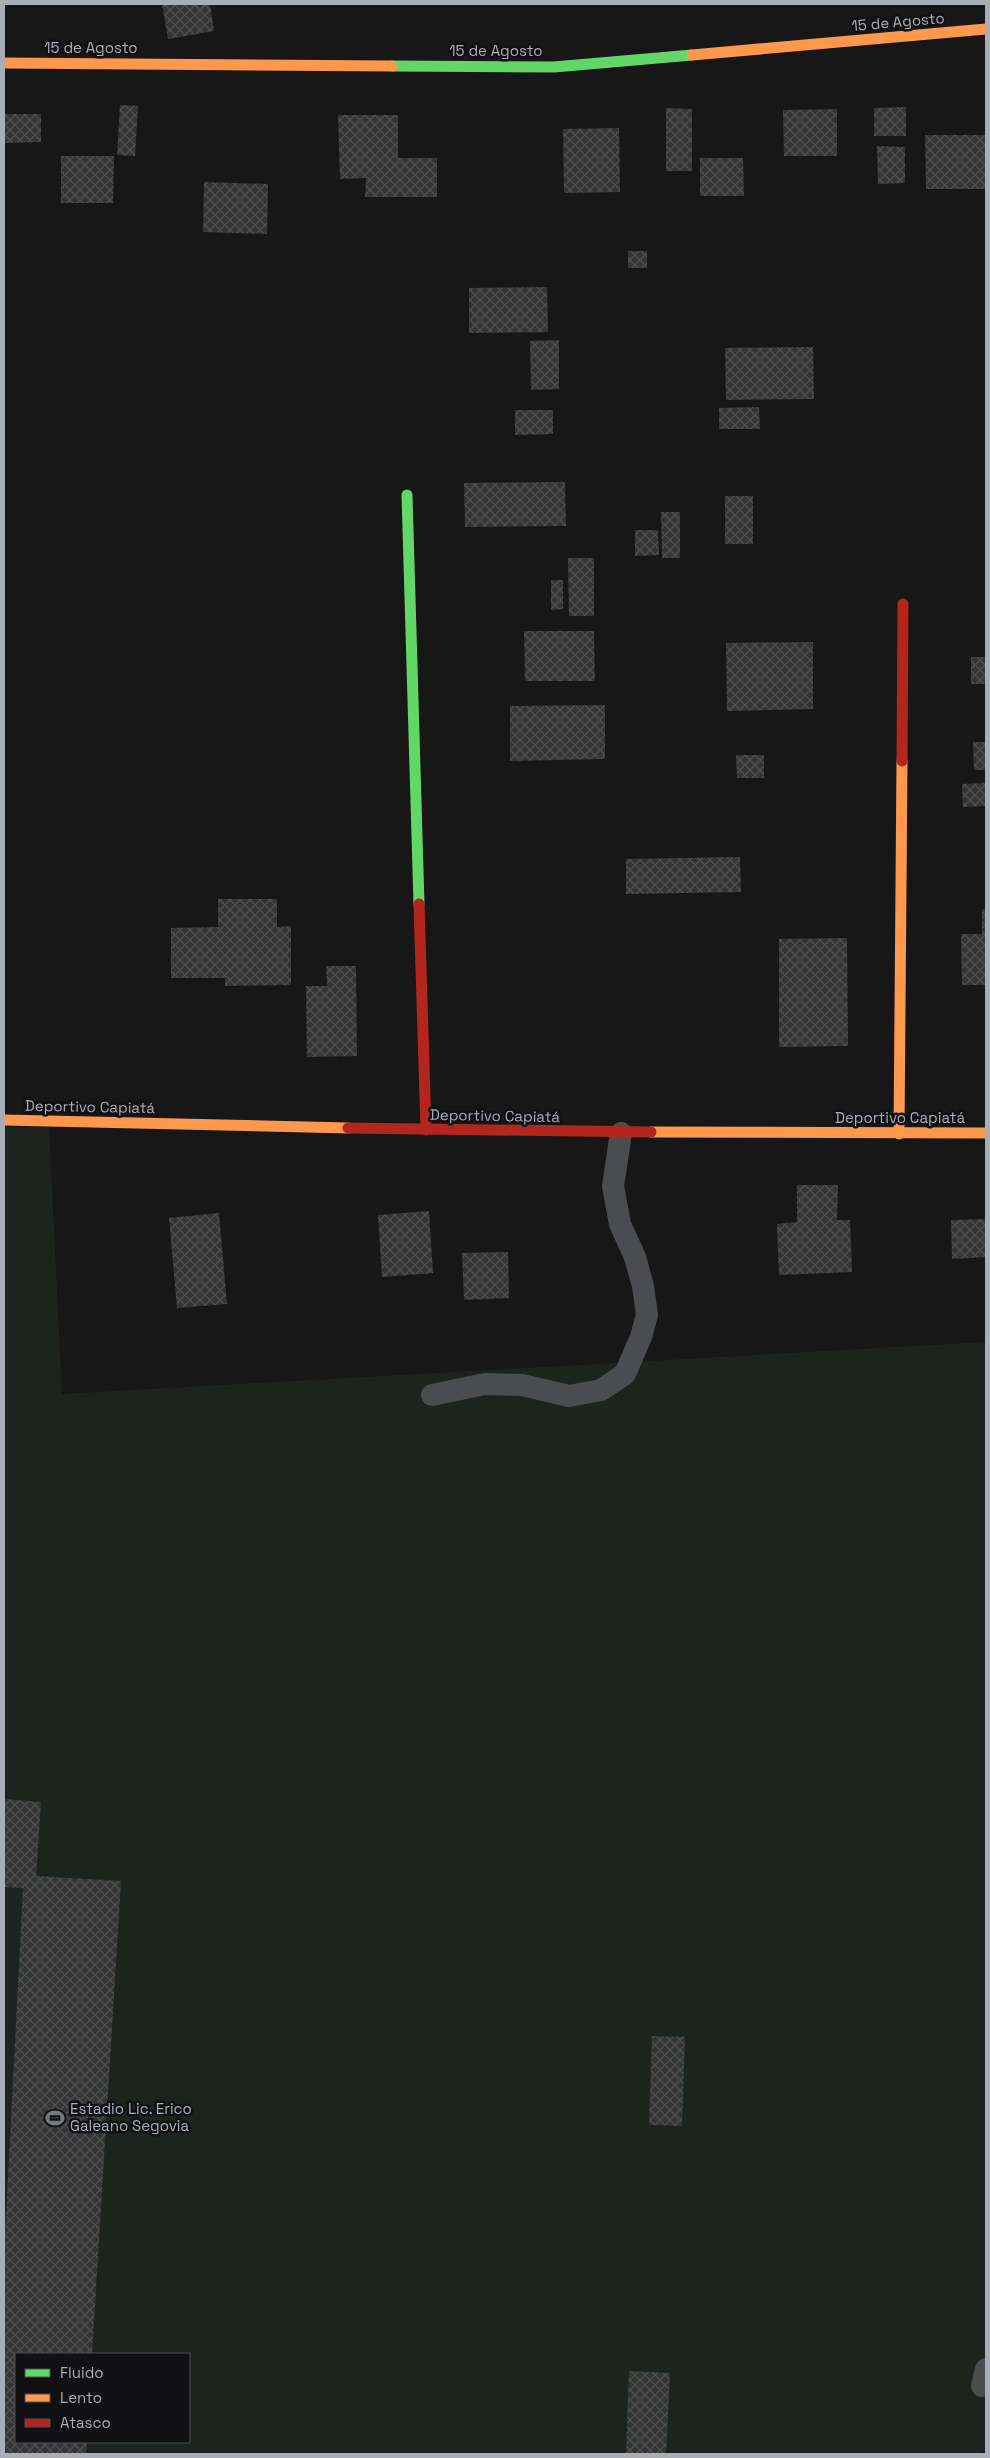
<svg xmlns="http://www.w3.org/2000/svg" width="990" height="2458" font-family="'Space Grotesk',sans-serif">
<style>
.pitch{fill:#1d241e;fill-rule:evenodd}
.building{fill:url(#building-cross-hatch)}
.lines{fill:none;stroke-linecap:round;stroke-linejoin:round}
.lane{stroke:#4b4c50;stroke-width:22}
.fast{stroke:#63d668;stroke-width:11}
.slow{stroke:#ff974d;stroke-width:11}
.jam{stroke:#b3261e;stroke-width:11}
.labels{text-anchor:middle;stroke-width:5;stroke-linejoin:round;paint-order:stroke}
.street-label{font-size:15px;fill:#a8adb8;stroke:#111113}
.poi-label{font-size:15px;fill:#a8adb8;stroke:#111113;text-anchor:start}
</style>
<defs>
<pattern id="building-cross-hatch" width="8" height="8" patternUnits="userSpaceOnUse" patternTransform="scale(1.25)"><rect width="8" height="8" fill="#353536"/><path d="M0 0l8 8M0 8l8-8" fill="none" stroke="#4f5051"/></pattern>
</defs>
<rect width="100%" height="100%" fill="#171717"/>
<path class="pitch" d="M4 1127H49L62 1394 986 1342V2451L974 2454H4ZM16 2354H189V2442H16Z"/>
<g class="building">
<polygon points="162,4 210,4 214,31 168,39"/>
<polygon points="120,105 138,106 135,156 117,155"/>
<polygon points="906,107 906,136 874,136 874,108"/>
<polygon points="666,108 692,109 692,171 666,171"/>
<polygon points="837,109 837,156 784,156 783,110"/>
<polygon points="4,114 41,114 41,142 4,143"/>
<polygon points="338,115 398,115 398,158 437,158 437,197 365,197 366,178 340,179"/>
<polygon points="619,128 620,192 564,193 563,129"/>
<polygon points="925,135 986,135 986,189 926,189"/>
<polygon points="877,146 905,147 905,183 878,184"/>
<polygon points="61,156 114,156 113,203 61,203"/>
<polygon points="700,158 743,158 744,196 700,196"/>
<polygon points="204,182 268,184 267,234 203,232"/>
<rect x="628" y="251" width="19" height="17"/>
<polygon points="547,287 548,332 469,333 469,288"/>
<polygon points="559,340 559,389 531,390 530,341"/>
<polygon points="813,347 814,399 726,400 725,348"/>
<polygon points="759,407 760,429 719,429 719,408"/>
<polygon points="515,410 553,410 553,434 515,435"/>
<polygon points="565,482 566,526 465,527 464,483"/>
<rect x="725" y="496" width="28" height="48"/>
<polygon points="661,512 680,512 680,558 662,558"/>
<polygon points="635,530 658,530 659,555 635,556"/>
<polygon points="568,558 594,558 594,616 569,616"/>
<polygon points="551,580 563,580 563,609 551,610"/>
<polygon points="524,631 594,631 595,681 525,681"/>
<polygon points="813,642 813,709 727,711 726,643"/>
<rect x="971" y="657" width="15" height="27"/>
<polygon points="605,705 605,759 510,761 510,706"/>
<polygon points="973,742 986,742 986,770 974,770"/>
<polygon points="736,755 764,755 764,778 737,778"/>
<polygon points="986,783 986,806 963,807 962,784"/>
<polygon points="740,857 741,892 626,894 626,859"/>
<polygon points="218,899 277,899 277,927 291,926 291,985 225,986 225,978 171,978 171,928 218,927"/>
<polygon points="982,909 986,909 986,985 962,985 961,934 982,934"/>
<polygon points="847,938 848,1046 779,1047 779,939"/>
<polygon points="326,966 356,966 357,1056 307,1057 306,986 327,986"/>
<polygon points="797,1185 838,1185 837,1220 850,1220 852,1272 779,1275 777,1224 797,1222"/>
<polygon points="429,1211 433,1273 382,1277 378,1215"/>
<polygon points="219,1213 227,1304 177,1308 169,1218"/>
<polygon points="986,1219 986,1257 952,1259 951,1220"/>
<polygon points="508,1252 509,1298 464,1300 462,1253"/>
<polygon points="4,1799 41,1802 36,1876 121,1881 92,2354 16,2354 16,2442 87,2442 86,2454 4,2454 4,2252 23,1888 4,1887"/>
<polygon points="652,2036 685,2037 682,2126 649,2125"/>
<polygon points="629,2371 670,2373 666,2454 626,2454"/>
</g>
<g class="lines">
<g class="lane">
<polyline points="432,1395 485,1384 522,1385 569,1396 601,1390 625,1374 641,1337 647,1315 643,1286 635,1257 620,1224 613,1186 621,1133"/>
<polyline points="982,2386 986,2369"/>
</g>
<g class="fast">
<polyline points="392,66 554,67 692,55"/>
<polyline points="407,495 419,904"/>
</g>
<g class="slow">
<polyline points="692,55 986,29"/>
<polyline points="4,63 392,66"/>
<polyline points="4,1120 348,1128"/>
<polyline points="651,1132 986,1133"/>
<polyline points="899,1134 902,761"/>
</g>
<g class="jam">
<polyline points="902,761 903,604"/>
<polyline points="419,904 426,1130"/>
<polyline points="348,1128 651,1132"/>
</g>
</g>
<defs>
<g id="stadium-bare" transform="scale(1.5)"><path d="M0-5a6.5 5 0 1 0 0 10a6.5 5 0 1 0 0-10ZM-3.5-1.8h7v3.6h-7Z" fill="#757880" stroke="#111113" stroke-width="2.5" paint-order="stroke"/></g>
</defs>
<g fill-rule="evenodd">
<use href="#stadium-bare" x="55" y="2118"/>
</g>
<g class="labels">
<g class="street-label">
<text transform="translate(898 22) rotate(-5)" y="5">15 de Agosto</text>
<text x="91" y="53">15 de Agosto</text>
<text x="496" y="56">15 de Agosto</text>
<text transform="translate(90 1107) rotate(1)" y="5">Deportivo Capiatá</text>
<text transform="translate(495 1116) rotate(1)" y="5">Deportivo Capiatá</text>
<text x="900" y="1123">Deportivo Capiatá</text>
</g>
<g class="poi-label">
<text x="70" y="2114">Estadio Lic. Erico<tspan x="70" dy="17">Galeano Segovia</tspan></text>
</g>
</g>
<rect width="990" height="2458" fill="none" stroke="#a8adb8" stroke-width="10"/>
<rect x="15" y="2353" width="175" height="90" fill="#111113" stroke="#4d4f55"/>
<rect x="25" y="2369" width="25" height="8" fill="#63d668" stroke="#4d4f55"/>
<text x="60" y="2378" font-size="15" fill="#a8adb8">Fluido</text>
<rect x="25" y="2394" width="25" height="8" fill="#ff974d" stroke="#4d4f55"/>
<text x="60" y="2403" font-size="15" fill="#a8adb8">Lento</text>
<rect x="25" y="2419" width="25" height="8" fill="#b3261e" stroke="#4d4f55"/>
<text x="60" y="2428" font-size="15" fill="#a8adb8">Atasco</text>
</svg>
